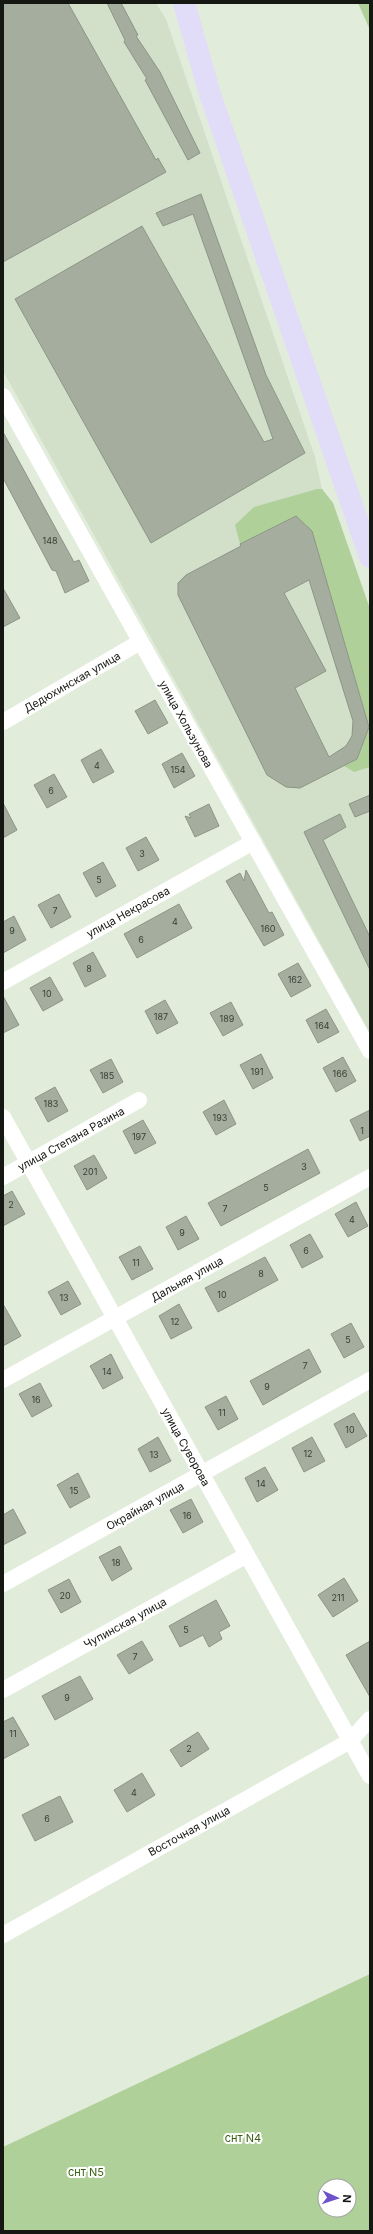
<svg xmlns="http://www.w3.org/2000/svg" width="373" height="2234" font-family="Inter,sans-serif">
<style>
.built{fill:#d2e0c9}
.green{fill:#b0d09a;fill-rule:evenodd}
.building{fill:#a5ae9e;stroke:#8c9586;fill-rule:evenodd}
.lines{fill:none;stroke-linecap:round;stroke-linejoin:round}
.minor{stroke:#fff;stroke-width:16}
.secondary{stroke:#e1ddf8;stroke-width:22}
.labels{text-anchor:middle;stroke-width:4;stroke-linejoin:round;paint-order:stroke}
.number-label{font-size:9px;fill:#393e35}
.street-label{font-size:11px;fill:#151812;stroke:#fff}
.park-label{font-size:11px;fill:#3a6111;stroke:#fff}
</style>
<rect width="100%" height="100%" fill="#e2ecdb"/>
<polygon class="built" points="3,3 156,3 166,19 315,457 322,489 333,503 370,609 370,1033 3,371"/>
<g class="green">
<polygon points="358,3 370,3 370,30"/>
<polygon points="317,489 322,489 333,503 370,609 370,767 354,772 344,766 357,759 369,726 312,531 296,516 240,544 235,525 254,507"/>
<path d="M370 1974V2231H3V2147ZM325 2186H349V2210H325Z"/>
</g>
<g class="building">
<polygon points="3,3 68,3 156,160 158,158 166,172 3,262"/>
<polygon points="107,3 121,3 138,35 136,36 160,72 200,153 188,160 145,80 147,79 124,42 125,40"/>
<polygon points="201,194 266,375 305,453 151,543 15,299 142,226 264,442 273,439 193,214 163,226 156,213"/>
<polygon points="3,432 74,562 79,560 89,581 65,593 56,571 52,570 3,478"/>
<path d="M296 516 312 531 369 727 357 759 300 788 286 787 267 775 178 595V583L186 575 241 546 240 544ZM309 580 353 721 352 736 346 746 329 757 295 688 326 671 284 593Z"/>
<polygon points="3,588 20,618 3,627"/>
<polygon points="155,700 168,723 148,734 135,711"/>
<polygon points="101,749 114,772 93,783 81,760"/>
<polygon points="182,753 195,776 174,788 162,764"/>
<polygon points="54,774 67,797 47,808 34,785"/>
<polygon points="370,795 370,811 355,817 349,804"/>
<polygon points="3,803 17,830 3,838"/>
<polygon points="209,804 219,826 195,837 185,816 191,818 189,814"/>
<polygon points="340,814 346,827 323,840 370,937 370,970 304,832"/>
<polygon points="146,837 159,860 138,871 126,848"/>
<polygon points="103,862 116,886 96,897 83,873"/>
<polygon points="246,870 269,913 272,912 284,935 264,946 226,881 240,873 244,881"/>
<polygon points="59,894 71,917 51,928 38,905"/>
<polygon points="179,904 192,928 137,958 124,934"/>
<polygon points="14,916 26,940 3,953 3,922"/>
<polygon points="93,952 106,976 85,987 73,963"/>
<polygon points="298,963 311,986 291,997 278,974"/>
<polygon points="50,977 63,1000 43,1011 30,988"/>
<polygon points="3,996 19,1025 3,1033"/>
<polygon points="165,1000 178,1023 157,1034 145,1011"/>
<polygon points="231,1002 243,1025 223,1036 210,1013"/>
<polygon points="326,1009 339,1032 318,1043 306,1020"/>
<polygon points="261,1054 273,1078 253,1089 240,1065"/>
<polygon points="343,1057 356,1081 336,1092 323,1068"/>
<polygon points="111,1059 123,1082 103,1093 90,1070"/>
<polygon points="55,1087 68,1111 48,1122 35,1098"/>
<polygon points="224,1100 236,1124 216,1135 203,1112"/>
<polygon points="370,1110 370,1136 360,1141 350,1120"/>
<polygon points="143,1120 156,1143 135,1154 123,1131"/>
<polygon points="308,1149 320,1173 221,1226 208,1203"/>
<polygon points="94,1155 107,1178 87,1190 74,1166"/>
<polygon points="12,1191 25,1214 3,1226 3,1196"/>
<polygon points="356,1202 368,1226 348,1237 335,1214"/>
<polygon points="186,1216 199,1239 178,1250 166,1227"/>
<polygon points="310,1234 323,1257 302,1268 290,1245"/>
<polygon points="140,1246 153,1269 132,1280 119,1257"/>
<polygon points="265,1257 278,1280 218,1312 205,1288"/>
<polygon points="68,1281 81,1304 61,1315 48,1292"/>
<polygon points="3,1304 21,1336 3,1346"/>
<polygon points="179,1304 192,1328 171,1339 159,1316"/>
<polygon points="351,1323 364,1347 344,1358 331,1334"/>
<polygon points="309,1349 321,1372 263,1405 250,1381"/>
<polygon points="111,1354 123,1378 103,1389 90,1366"/>
<polygon points="40,1383 52,1406 32,1417 19,1394"/>
<polygon points="226,1396 238,1419 218,1430 205,1407"/>
<polygon points="354,1413 367,1436 346,1448 334,1424"/>
<polygon points="158,1437 171,1461 150,1472 138,1449"/>
<polygon points="312,1437 325,1461 304,1472 292,1448"/>
<polygon points="265,1467 278,1490 257,1502 245,1478"/>
<polygon points="78,1473 90,1497 70,1508 57,1485"/>
<polygon points="191,1499 203,1522 183,1533 170,1510"/>
<polygon points="13,1509 26,1533 3,1545 3,1515"/>
<polygon points="120,1546 132,1569 112,1581 99,1557"/>
<polygon points="344,1578 358,1601 333,1617 318,1595"/>
<polygon points="69,1579 81,1602 61,1613 48,1590"/>
<polygon points="216,1600 230,1626 219,1632 222,1639 209,1647 203,1635 180,1647 169,1626"/>
<polygon points="142,1641 153,1660 129,1674 117,1655"/>
<polygon points="370,1641 370,1697 346,1655"/>
<polygon points="80,1676 93,1699 55,1720 42,1696"/>
<polygon points="13,1717 29,1745 3,1759 3,1722"/>
<polygon points="198,1732 209,1749 181,1767 170,1750"/>
<polygon points="142,1773 155,1795 127,1812 114,1790"/>
<polygon points="60,1796 73,1822 35,1841 22,1815"/>
</g>
<g class="lines">
<g class="minor">
<polyline points="3,396 370,1051"/>
<polyline points="3,722 140,642"/>
<polyline points="3,982 253,842"/>
<polyline points="3,1117 370,1776"/>
<polyline points="3,1177 139,1100"/>
<polyline points="3,1380 370,1177"/>
<polyline points="3,1584 370,1380"/>
<polyline points="3,1690 247,1555"/>
<polyline points="3,1935 350,1741 370,1719"/>
</g>
<polyline class="secondary" points="184,3 210,94 370,557"/>
</g>
<g class="labels">
<g class="number-label">
<text x="50" y="544">148</text>
<text x="97" y="769">4</text>
<text x="178" y="773">154</text>
<text x="51" y="794">6</text>
<text x="142" y="857">3</text>
<text x="99" y="883">5</text>
<text x="55" y="914">7</text>
<text x="175" y="925">4</text>
<text x="268" y="932">160</text>
<text x="12" y="934">9</text>
<text x="141" y="943">6</text>
<text x="89" y="972">8</text>
<text x="295" y="983">162</text>
<text x="47" y="997">10</text>
<text x="161" y="1020">187</text>
<text x="227" y="1022">189</text>
<text x="322" y="1029">164</text>
<text x="257" y="1075">191</text>
<text x="340" y="1077">166</text>
<text x="107" y="1079">185</text>
<text x="51" y="1107">183</text>
<text x="220" y="1121">193</text>
<text x="362" y="1134">1</text>
<text x="139" y="1140">197</text>
<text x="304" y="1170">3</text>
<text x="90" y="1175">201</text>
<text x="266" y="1191">5</text>
<text x="11" y="1208">2</text>
<text x="225" y="1212">7</text>
<text x="352" y="1223">4</text>
<text x="182" y="1236">9</text>
<text x="306" y="1254">6</text>
<text x="136" y="1266">11</text>
<text x="261" y="1277">8</text>
<text x="222" y="1298">10</text>
<text x="64" y="1301">13</text>
<text x="175" y="1325">12</text>
<text x="348" y="1343">5</text>
<text x="305" y="1369">7</text>
<text x="107" y="1375">14</text>
<text x="267" y="1390">9</text>
<text x="36" y="1403">16</text>
<text x="222" y="1416">11</text>
<text x="350" y="1433">10</text>
<text x="308" y="1457">12</text>
<text x="154" y="1458">13</text>
<text x="261" y="1487">14</text>
<text x="74" y="1494">15</text>
<text x="187" y="1519">16</text>
<text x="116" y="1566">18</text>
<text x="65" y="1599">20</text>
<text x="338" y="1601">211</text>
<text x="186" y="1633">5</text>
<text x="135" y="1660">7</text>
<text x="67" y="1701">9</text>
<text x="13" y="1737">11</text>
<text x="189" y="1752">2</text>
<text x="134" y="1796">4</text>
<text x="47" y="1822">6</text>
</g>
<g class="street-label">
<text transform="translate(72 682) rotate(-30)" y="4">Дедюхинская улица</text>
<text transform="translate(186 724) rotate(61)" y="4">улица Хользунова</text>
<text transform="translate(128 912) rotate(-29)" y="4">улица Некрасова</text>
<text transform="translate(71 1139) rotate(-29)" y="4">улица Степана Разина</text>
<text transform="translate(187 1279) rotate(-29)" y="4">Дальняя улица</text>
<text transform="translate(186 1447) rotate(61)" y="4">улица Суворова</text>
<text transform="translate(145 1506) rotate(-29)" y="4">Окрайная улица</text>
<text transform="translate(125 1623) rotate(-29)" y="4">Чупинская улица</text>
<text transform="translate(189 1831) rotate(-29)" y="4">Восточная улица</text>
</g>
<g class="park-label">
<text x="243" y="2142">снт N4</text>
<text x="86" y="2176">снт N5</text>
</g>
</g>
<rect width="373" height="2234" fill="none" stroke="#151812" stroke-width="8"/>
<g transform="translate(337 2198) rotate(93)"><circle r="19" fill="#ffffff" stroke="#a1a3a0"/>
<path d="M0-3L7 15L0 10L-7 15Z" fill="#6d52cc"/>
<text y="-6" font-size="11" font-weight="bold" text-anchor="middle" fill="#151812">N</text>
</g>
</svg>
